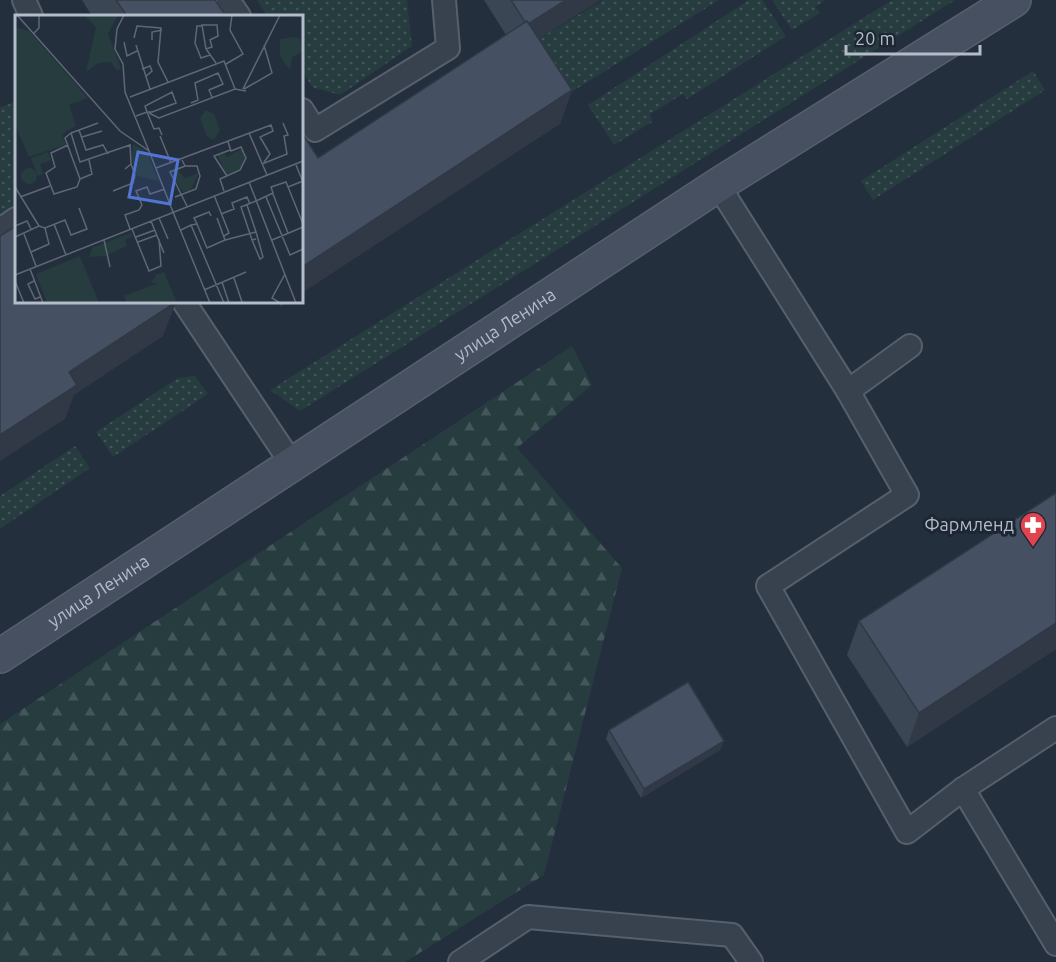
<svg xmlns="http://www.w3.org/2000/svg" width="1056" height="962" font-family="Ubuntu,sans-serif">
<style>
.grass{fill:url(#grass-dots)}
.forest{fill:url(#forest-firs)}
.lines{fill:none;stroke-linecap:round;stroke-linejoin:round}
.lane-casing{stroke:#565f6c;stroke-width:26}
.secondary-casing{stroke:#565f6c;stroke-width:36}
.lane{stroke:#38414e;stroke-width:22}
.secondary{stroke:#465061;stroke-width:33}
.wall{fill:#3b4654}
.shaded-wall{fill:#303945}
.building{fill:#455162;stroke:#303945;stroke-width:1.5}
.labels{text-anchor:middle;stroke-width:6;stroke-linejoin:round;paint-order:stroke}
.street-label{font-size:18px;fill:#b4bcc9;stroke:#1d2633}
.poi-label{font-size:18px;fill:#b4bcc9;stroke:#1d2633;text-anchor:end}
.inset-road{fill:none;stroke:#5e6776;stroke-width:1.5}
.view{fill:#5274d3;fill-opacity:0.15;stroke:#5274d3;stroke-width:3}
.inset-edge{fill:none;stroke:#b4bcc9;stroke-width:3}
</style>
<defs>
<pattern id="grass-dots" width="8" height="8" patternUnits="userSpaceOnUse" patternTransform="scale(1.5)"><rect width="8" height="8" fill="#263c3f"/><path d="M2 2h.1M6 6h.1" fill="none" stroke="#435659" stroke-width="1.8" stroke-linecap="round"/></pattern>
<pattern id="forest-firs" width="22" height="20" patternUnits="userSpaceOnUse" patternTransform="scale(1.5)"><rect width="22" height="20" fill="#263c3f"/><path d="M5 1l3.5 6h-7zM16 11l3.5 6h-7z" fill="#435659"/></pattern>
</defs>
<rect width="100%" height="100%" fill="#242f3e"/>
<g class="grass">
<polygon points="257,0 407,0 412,46 340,95 312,87 302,70 302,16 267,16"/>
<polygon points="603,0 719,0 565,96 532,43"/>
<polygon points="749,0 762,0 786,36 687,99 683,94 650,114 652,122 614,145 588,105"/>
<polygon points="772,0 825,0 815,7 820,13 792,30"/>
<polygon points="892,0 955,0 300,411 270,390"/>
<polygon points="1033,71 1045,90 873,200 861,181"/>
<polygon points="16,102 16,205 0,215 0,107"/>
<polygon points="195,376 208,394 113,457 96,432 178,378"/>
<polygon points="75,446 90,468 0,529 0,496"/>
</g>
<polygon class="forest" points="572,346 592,385 517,448 622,568 544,875 405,962 0,962 0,724"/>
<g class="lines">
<g class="lane-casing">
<g id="lane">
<polyline points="24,0 31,16"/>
<polyline points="228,0 239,16"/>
<polyline points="302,110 315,130 448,48 444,0"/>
<polyline points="718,185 848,391 907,495 768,586 907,832 963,789 1056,728"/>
<polyline points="0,230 16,219"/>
<polyline points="184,302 292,464"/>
<polyline points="848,391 910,346"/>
<polyline points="963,789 1056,944"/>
<polyline points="460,962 528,917 732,935 751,962"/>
</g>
</g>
<g class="secondary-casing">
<g id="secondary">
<path id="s1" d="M0 656 718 185 1014 0"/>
</g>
</g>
<use href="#lane" class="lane"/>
<use href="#secondary" class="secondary"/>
</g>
<g class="wall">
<polygon points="82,0 215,0 226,16 92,16"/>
<polygon points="484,0 600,0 538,39 572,90 560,124 318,158 506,35"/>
<polygon points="278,302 289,302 281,306"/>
<polygon points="1056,493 1056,649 907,747 847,655 859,621"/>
<polygon points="609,730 720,750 641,798 606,739"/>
</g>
<g class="shaded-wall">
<polygon points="566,0 600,0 517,52 527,25"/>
<polygon points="572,90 560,124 302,293 302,267"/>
<polygon points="176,302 163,336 74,395 65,419 0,461 0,435 69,372"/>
<polygon points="283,302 289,302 281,306"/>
<polygon points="1056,623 1056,649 907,747 919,713"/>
<polygon points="724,741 720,750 641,798 644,789"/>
</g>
<g class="building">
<polygon points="116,0 215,0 226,16 127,16"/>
<polygon points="511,0 566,0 528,24 527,21 525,22"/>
<polygon points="527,21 572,90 302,267 302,133 318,158"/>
<polygon points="16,226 16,302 176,302 69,372 77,385 0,435 0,236"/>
<polygon points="1056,493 1056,623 919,713 859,621"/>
<polygon points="688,682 724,741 644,789 609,730"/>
</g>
<defs>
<g id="pharmacy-pin" transform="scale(1.35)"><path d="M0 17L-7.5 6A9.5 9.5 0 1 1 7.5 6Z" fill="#e0444e" stroke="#1d2633"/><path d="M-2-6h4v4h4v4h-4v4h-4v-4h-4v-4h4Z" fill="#fff"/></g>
</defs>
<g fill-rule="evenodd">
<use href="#pharmacy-pin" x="1033" y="525"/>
</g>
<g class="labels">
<g class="street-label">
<text dy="6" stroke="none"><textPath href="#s1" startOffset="604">улица Ленина</textPath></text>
<text dy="6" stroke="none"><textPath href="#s1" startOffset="118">улица Ленина</textPath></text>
</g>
<g class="poi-label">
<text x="1014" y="531">Фармленд</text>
</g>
</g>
<g transform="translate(15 15)">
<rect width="288" height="288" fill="#242f3e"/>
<path d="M3 13 14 16 73 83 54 90 61 111 47 119 51 130 14 142 0 110V16ZM227 134 230 142 226 153 212 160 202 140 209 137 212 142ZM163 155 170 163 184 158 175 176 168 177 158 162 157 157ZM149 257 162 288H112L109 281 143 268H136L142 259Z" fill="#263c3f"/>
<path d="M69 0H103L93 19 106 53 102 56 96 47 83 48 71 57 81 12ZM279 22 285 24 287 37 277 42 275 55 265 41V24ZM118 129 132 137 144 166 122 161 116 145ZM116 218 117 222 110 225 112 231 90 241 74 242 78 232Z" fill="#263c3f"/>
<path d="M191 95 199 99 205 115 199 125 192 122 185 103ZM33 137 36 145 25 149 28 159 23 161 16 143ZM6 161a8 8 0 1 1 16 0a8 8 0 1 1-16 0ZM65 241 84 288H32L21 259Z" fill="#263c3f"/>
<path class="inset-road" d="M2 0 105 116 134 136 158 197M109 0 102 14 100 34 108 49 110 77 134 136M187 11H182L180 28 186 43 195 40M19 18 24 13V0M119 23 122 11 146 13 143 47 153 67M137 25V17L147 15M109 27 112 41 122 36M121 30 135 74M191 34 197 32 195 25 203 21 202 10H187L191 34 201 48M211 49 228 39 215 15 217 0M127 54 135 51 137 56 130 62M228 74 265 0M229 74 257 58 249 30M115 82 209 46 220 74M176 88 183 85 180 68 203 58 208 69 194 75 197 82M134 98 144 103 220 74 231 76M121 101 132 97H137L161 88 157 77 130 91 132 97 139 114 144 113 147 120M83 108 56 118 65 147 115 130M64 115 71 135 88 130 93 139M234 118 252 160M145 121 156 148M67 122 87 116M53 130 36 138 40 152 31 158 39 179 62 172 65 164 50 123 56 118M167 145 170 151 155 157 172 191M247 149 272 139 269 121 273 120 268 108M281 150 288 167M141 153 256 110 258 116 245 122 255 139 249 147M110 154 116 149 115 129M212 161 199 141 215 135M65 164 77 159 74 145M288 166 273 172 288 209M234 167 281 288M0 172 24 211M98 176 118 168 120 160 116 149M209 176 205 164 225 155 231 143 226 132 216 136 213 127M258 179 273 218M199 180 214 218 209 221M5 182 35 171M160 182 181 174 185 161 182 151H170M251 182 275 240 288 234M241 186 258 178 256 172 271 167 273 172M158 197 195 288M206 199 219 194 217 188 232 182 235 189M144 203 153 224M136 206 149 238M39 209 51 240M182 209 192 233 210 225 202 203M176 210 182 209 179 203 194 197 196 201M0 211 12 206 16 214M115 214 110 200 124 195 127 190 121 176 132 172 135 179 150 174M117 214 134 256 146 251 144 224M166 215 176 210 209 288M9 219 21 251M0 222 24 211 30 213 50 205 56 220 72 214 64 193M121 222 140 215M241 224 237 225 245 244 248 242 241 217M89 225 95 252M210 225 241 217 232 190M237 225 226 192 241 186M257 225 288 212M123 227 142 220M16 237 34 229 30 213M15 254 28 288M0 260 288 146M219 263 227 287M0 266 9 288M19 266 13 269 20 284 25 282M207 267 214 288M189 275 231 257M265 288 257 283 270 259"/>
<path class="view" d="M123 137 163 145 155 189 114 182Z"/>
<rect width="288" height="288" class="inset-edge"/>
</g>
<path d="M846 45v9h134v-9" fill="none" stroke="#b4bcc9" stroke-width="3"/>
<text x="855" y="45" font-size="18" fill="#b4bcc9" stroke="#1d2633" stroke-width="4.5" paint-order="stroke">20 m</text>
</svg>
